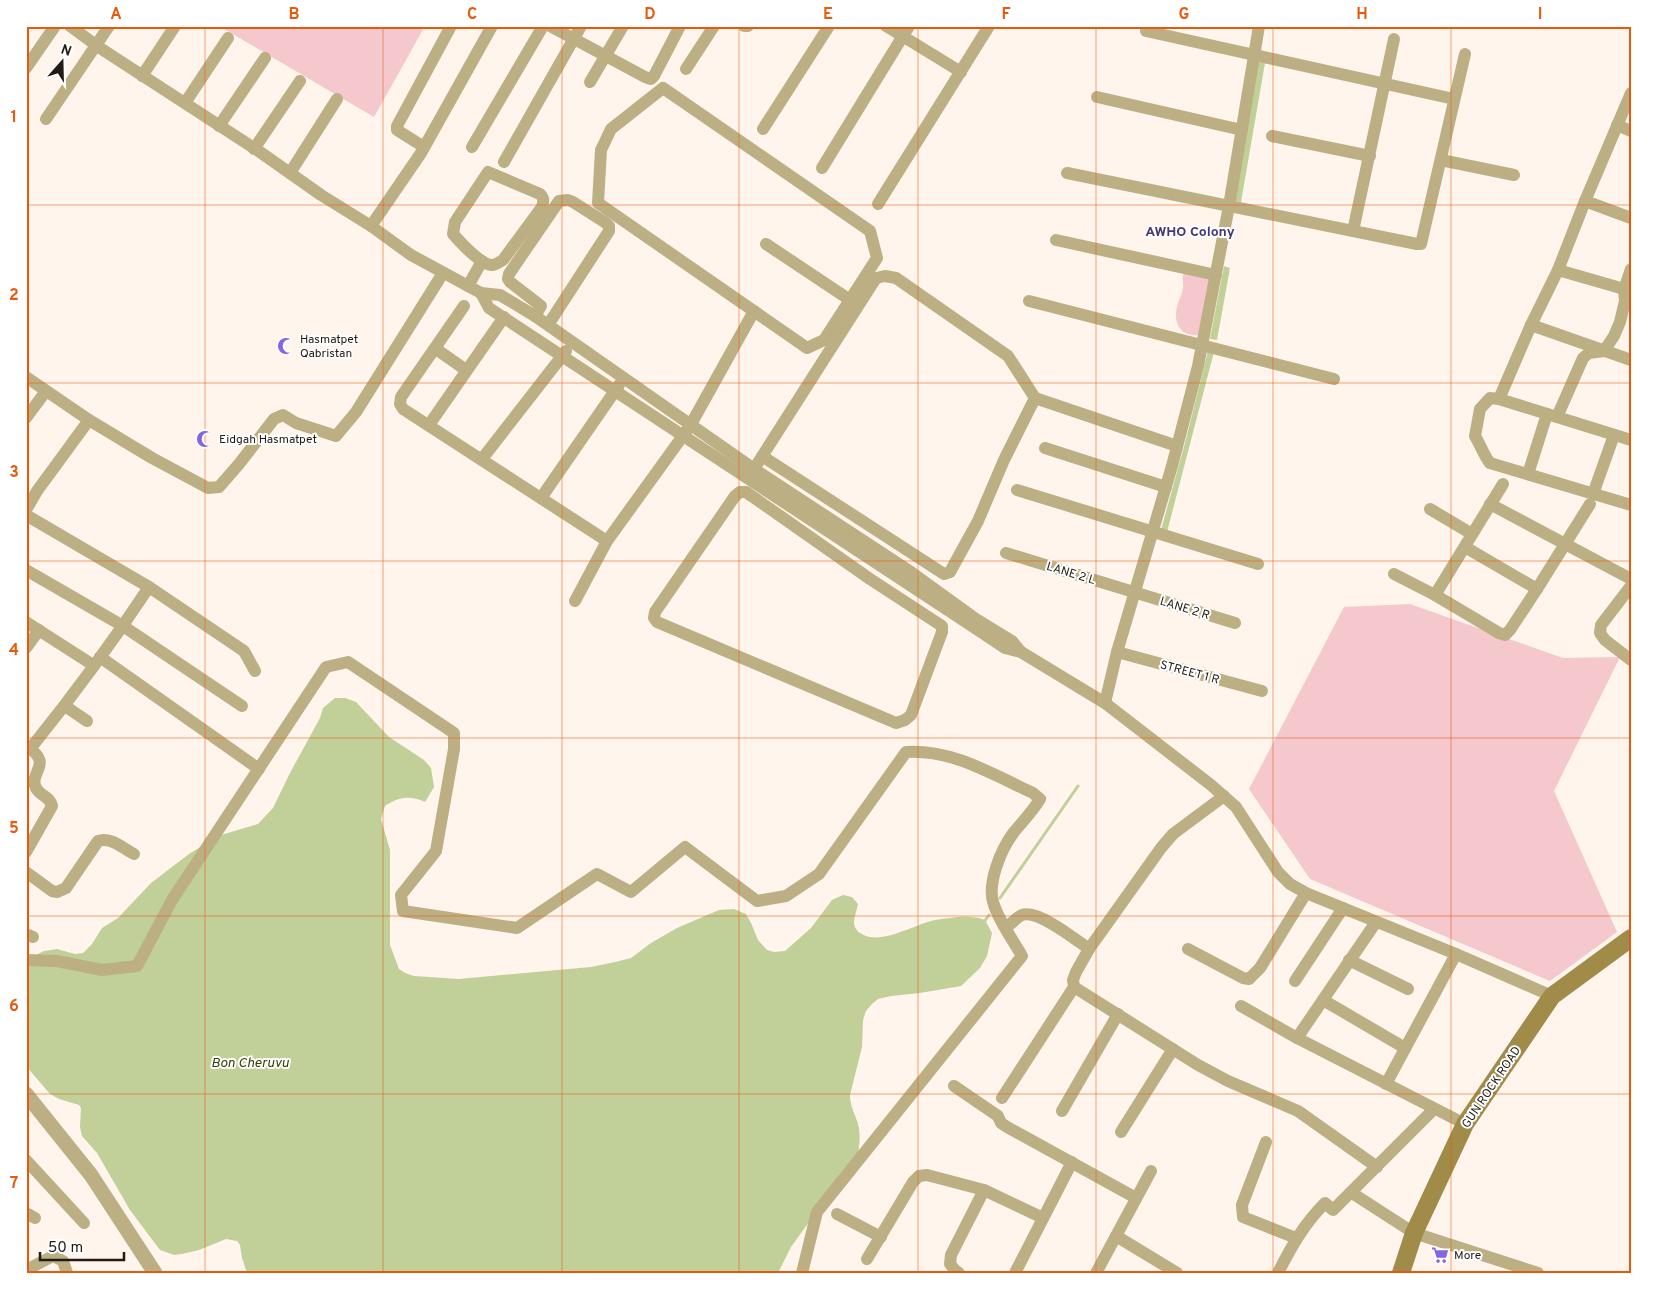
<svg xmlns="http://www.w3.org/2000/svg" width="1657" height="1299" font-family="Overpass,sans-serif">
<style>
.green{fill:#f4c8cc}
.water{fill:#c1cf99}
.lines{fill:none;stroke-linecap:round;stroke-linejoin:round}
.stream{stroke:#c1cf99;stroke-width:3}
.minor{stroke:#bdaf84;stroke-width:12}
.tertiary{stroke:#bdaf84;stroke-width:15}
.secondary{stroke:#a08b49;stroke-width:18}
.grid{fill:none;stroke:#e8590c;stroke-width:1;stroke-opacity:0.55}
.labels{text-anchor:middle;stroke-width:4;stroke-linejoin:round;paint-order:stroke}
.poi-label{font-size:12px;fill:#201b15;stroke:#fff;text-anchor:start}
.street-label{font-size:12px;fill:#201b15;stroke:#fff}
.neighbourhood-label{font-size:14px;font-weight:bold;fill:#453774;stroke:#fff}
.water-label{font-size:14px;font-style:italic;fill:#364000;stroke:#fff}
.neatline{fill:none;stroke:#e8590c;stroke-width:2}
.grid-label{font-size:16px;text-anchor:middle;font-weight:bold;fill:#e8590c}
</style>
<rect width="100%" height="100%" fill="#fff5ec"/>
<g class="green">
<polygon points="219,26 425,26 374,117"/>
<path d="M1184 273 1212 278 1198 335C1181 337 1173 323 1177 307 1178 301 1182 295 1183 288 1184 282 1181 278 1184 273Z"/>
<polygon points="1410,604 1563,658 1620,657 1554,791 1617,932 1550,981 1310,879 1249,789 1344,607"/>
</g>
<g class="water">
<polygon points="1258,62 1265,63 1241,202 1235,201"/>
<polygon points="1224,266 1230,268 1217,340 1210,339"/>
<polygon points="1208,351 1214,352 1167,532 1161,530 1185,443"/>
<path d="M335 698H345L356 702 389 737 424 760 431 768 434 787 425 802C409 795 399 797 385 806L381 819 390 850V945L399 969 405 973 414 976 459 979 591 967 615 962 631 958 651 943 677 928 719 910 734 909 746 914 751 923 758 940 767 950 774 952 785 951 811 928 832 900 843 895 852 897 858 904C857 910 854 917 854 923 854 927 857 931 860 933 880 947 914 924 935 920 949 918 971 914 985 920L992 933 987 956 980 968 961 986 920 993 891 996 878 999 872 1004 866 1011 863 1020 862 1047 850 1095C850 1104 853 1110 856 1118 861 1130 860 1142 858 1154L791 1247 778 1273H247L242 1258 240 1245 237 1241 226 1239 199 1250 182 1254 174 1255 160 1250 130 1210 97 1153 82 1136 80 1127 81 1108 79 1105 59 1099 50 1094 26 1066V960L44 951 57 949 75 954 83 953 92 944 102 928 118 918 151 883 189 854 218 836 258 824 273 808 290 773 320 718 323 708Z"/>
</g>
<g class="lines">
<g class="stream">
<polyline points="1000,898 1078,786"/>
<polyline points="984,922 989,915"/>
</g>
<g class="minor">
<polyline points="70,26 100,48 260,152 321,195 371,226 411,255 481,293 500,295 535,316 754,469 911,572 976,619 1012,641 1021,652"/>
<polyline points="550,26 645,77 651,79 654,76 680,26"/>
<polyline points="744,26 748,26"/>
<polyline points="886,26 961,72"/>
<polyline points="1146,31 1454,99"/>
<polyline points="26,68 55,26"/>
<polyline points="686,69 714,26"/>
<polyline points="142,76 175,26"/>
<polyline points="590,82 623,26"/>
<polygon points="663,88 870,231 877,258 824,340 807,348 598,203 601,150 611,129"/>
<polyline points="1097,97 1242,130"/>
<polyline points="185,103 228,38"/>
<polyline points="46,119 109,26"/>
<polyline points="1617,125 1631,131"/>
<polyline points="219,126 265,58"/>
<polyline points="763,129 829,26"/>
<polyline points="1272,136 1370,156"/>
<polyline points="424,147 397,130 397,126 451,26"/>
<polyline points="472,147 543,26"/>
<polyline points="254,149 300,81"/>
<polyline points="1441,160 1514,175"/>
<polyline points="504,162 581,26"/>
<polyline points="822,168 909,26"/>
<path d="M488 172 540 194C544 198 544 201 542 207L503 260C499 262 496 265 492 265 481 265 460 242 453 234L455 222Z"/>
<polyline points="290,173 337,99"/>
<polyline points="1067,173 1417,244 1421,244 1465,54"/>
<polyline points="1585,201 1631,93"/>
<polyline points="878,204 989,26"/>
<polyline points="371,226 421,153 492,26"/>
<polyline points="1353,231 1394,39"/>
<polyline points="1056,240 1216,275"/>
<polyline points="766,244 850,300"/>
<polyline points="1558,270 1631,291"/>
<polyline points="468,286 482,261"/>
<polyline points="481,293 489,308 972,626 1005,648 1021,652 1105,703 1211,785 1236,807 1278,872 1290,884 1306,893 1456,954 1552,996"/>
<polyline points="1029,301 1334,379"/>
<polyline points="464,306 401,397 400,404 403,409 607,541"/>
<polyline points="535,316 541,306 510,282 508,279 509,274 559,201 568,200 573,202 606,223 609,226 609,231 548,325"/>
<polyline points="1531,325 1631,360"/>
<polyline points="436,349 466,370"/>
<polyline points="26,377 89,420 152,458 208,488 219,487 239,464 274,419 283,415 296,423 336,436 356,412 443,273"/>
<polyline points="1035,398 1177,446"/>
<polyline points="1499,399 1531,325 1558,270 1585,201 1631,218"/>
<polyline points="1557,417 1583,358 1589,353 1604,351 1614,336 1620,322 1625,301 1624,290 1631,269"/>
<polyline points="26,418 46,391"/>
<polyline points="429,425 504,317"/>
<path d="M1631 440 1499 399 1490 398 1480 409 1475 436C1480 444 1484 456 1490 463L1631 505"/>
<polyline points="1045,448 1166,487"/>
<polyline points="482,459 566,351"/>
<polyline points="754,469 876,278 885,276 896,278 1008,356 1035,398 1004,460 978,521 950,572 944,574 762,456"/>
<polyline points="1528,474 1547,414"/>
<polyline points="1017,490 1258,564"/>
<polygon points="740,492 746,492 870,579 942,626 942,632 911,715 905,720 896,723 657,622 654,618 655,612 735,496"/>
<polyline points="1593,494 1614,435"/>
<polyline points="541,498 619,385"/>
<polyline points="1490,504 1631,579"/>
<polyline points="1430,509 1472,534"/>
<polyline points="26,510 37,491 89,420"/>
<polyline points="26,515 149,587"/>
<polyline points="1465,547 1537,589 1590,504"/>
<polyline points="1006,553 1235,623"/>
<polyline points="26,570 123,626 242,706"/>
<polyline points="1394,574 1435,595 1503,484"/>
<polyline points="1631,586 1601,625 1600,633 1605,640 1631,660"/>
<polyline points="1435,595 1499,633 1505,635 1510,630 1537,589"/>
<polyline points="575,601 607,541 690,426 754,311"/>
<polyline points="26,622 93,665"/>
<polyline points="26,648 39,630"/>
<polyline points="1117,652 1262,691"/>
<polyline points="100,657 259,769"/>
<polyline points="1105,703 1117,652 1172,466 1198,366 1229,206 1259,26"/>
<polyline points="65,706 87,721"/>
<path d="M26 746C55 764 28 772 36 788 40 796 50 796 52 806L26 852"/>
<path d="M30 749C72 697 112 643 149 587L244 651 255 671"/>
<path d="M26 872 52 891 57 892 66 888 98 841C110 836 124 849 134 854"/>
<polyline points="1376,922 1297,1038 1465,1124"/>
<path d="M1006 928C1011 924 1017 917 1022 915 1038 909 1076 940 1089 949"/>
<polyline points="26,934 33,937"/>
<polyline points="1188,949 1243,978 1249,979 1260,968 1306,893"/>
<path d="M26 960 57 961 102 970 137 966 172 900 326 667 348 662 454 733V749L436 851 401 895 403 911 517 928 597 874 631 892 685 847 757 901 786 896 819 874 906 752C952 749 992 774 1033 793L1040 799C1033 811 1023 821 1014 832 1001 849 986 885 994 905 1000 923 1013 940 1022 956L817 1212 802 1273"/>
<polyline points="1349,960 1408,989"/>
<polyline points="1295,981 1343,908"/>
<polyline points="1074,987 1198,1065 1228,1081 1298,1111 1377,1167"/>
<polyline points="1323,1000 1405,1048"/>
<polyline points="1241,1006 1297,1038"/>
<polyline points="1386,1084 1456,954"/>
<polyline points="954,1086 998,1116 1001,1123 1007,1127 1136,1198"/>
<polyline points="1002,1098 1074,987 1073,980 1076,972 1089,949 1161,848 1173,834 1224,796"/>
<polyline points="1062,1111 1118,1014"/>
<polyline points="1121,1132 1173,1049"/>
<polyline points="1266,1142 1242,1205 1243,1217 1296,1238"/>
<polyline points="26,1160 84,1223"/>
<polyline points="1352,1193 1414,1233 1538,1273"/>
<polyline points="26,1213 35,1218"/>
<polyline points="837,1214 881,1237"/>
<polyline points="1116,1236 1177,1273"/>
<polyline points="867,1259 913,1182 919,1176 927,1175 984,1190 1043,1218"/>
<polyline points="26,1270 53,1256 63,1261 67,1273"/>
<polyline points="959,1273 955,1270 950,1264 951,1255 984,1190"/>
<polyline points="1015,1273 1072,1162"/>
<polyline points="1096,1273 1151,1171"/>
<path d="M1278 1273C1291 1247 1304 1224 1325 1203L1333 1210 1434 1109"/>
</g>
<polyline class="tertiary" points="26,1094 91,1175 155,1273"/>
<polyline class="secondary" points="1401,1273 1414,1233 1465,1124 1552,996 1631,938"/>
</g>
<path class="grid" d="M205 26V1273M383 26V1273M562 26V1273M739 26V1273M918 26V1273M1096 26V1273M1273 26V1273M1451 26V1273M26 205H1631M26 383H1631M26 561H1631M26 738H1631M26 916H1631M26 1094H1631"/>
<defs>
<g id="mosque-bare" transform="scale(1.35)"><path d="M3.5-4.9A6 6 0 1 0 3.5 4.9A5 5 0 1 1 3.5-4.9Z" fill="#8466e1" stroke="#fff" stroke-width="2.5" paint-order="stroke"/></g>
<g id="supermarket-bare" transform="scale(1.35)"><path d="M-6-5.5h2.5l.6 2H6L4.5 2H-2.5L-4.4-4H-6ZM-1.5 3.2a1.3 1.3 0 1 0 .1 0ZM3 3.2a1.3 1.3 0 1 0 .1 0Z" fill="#8466e1" stroke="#fff" stroke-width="2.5" paint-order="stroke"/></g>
</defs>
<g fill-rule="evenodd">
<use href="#mosque-bare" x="286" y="346"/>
<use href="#mosque-bare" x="205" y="439"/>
<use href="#supermarket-bare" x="1440" y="1255"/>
</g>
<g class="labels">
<g class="poi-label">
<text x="300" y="343">Hasmatpet<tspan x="300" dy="14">Qabristan</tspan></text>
<text x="219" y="443">Eidgah Hasmatpet</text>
<text x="1454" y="1259">More</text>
</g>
<g class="street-label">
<text transform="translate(1071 573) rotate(17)" y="4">LANE 2 L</text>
<text transform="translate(1185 608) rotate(17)" y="4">LANE 2 R</text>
<text transform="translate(1190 672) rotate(15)" y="4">STREET 1 R</text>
<text transform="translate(1491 1087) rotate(-56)" y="4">GUN ROCK ROAD</text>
</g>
<g class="neighbourhood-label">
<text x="1190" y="236">AWHO Colony</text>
</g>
<g class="water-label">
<text x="250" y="1067">Bon Cheruvu</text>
</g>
</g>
<rect width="1657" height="1299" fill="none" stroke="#ffffff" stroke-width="55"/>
<g transform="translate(62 62) rotate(20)" stroke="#ffffff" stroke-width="4" paint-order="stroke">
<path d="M0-4L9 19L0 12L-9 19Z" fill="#201b15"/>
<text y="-8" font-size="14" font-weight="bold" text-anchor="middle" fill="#201b15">N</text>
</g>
<path d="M40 1252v8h84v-8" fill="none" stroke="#201b15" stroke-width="2.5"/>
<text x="48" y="1252" font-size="15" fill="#201b15" stroke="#ffffff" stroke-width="4" paint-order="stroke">50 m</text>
<rect x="28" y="28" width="1602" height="1244" class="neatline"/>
<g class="grid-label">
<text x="116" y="19">A</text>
<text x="294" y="19">B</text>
<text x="472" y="19">C</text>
<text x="650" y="19">D</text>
<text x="828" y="19">E</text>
<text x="1006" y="19">F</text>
<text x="1184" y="19">G</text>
<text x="1362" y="19">H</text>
<text x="1540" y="19">I</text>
<text x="14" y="122">1</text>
<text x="14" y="300">2</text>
<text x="14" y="477">3</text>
<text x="14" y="655">4</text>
<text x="14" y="833">5</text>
<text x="14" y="1011">6</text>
<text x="14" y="1188">7</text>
</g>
</svg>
